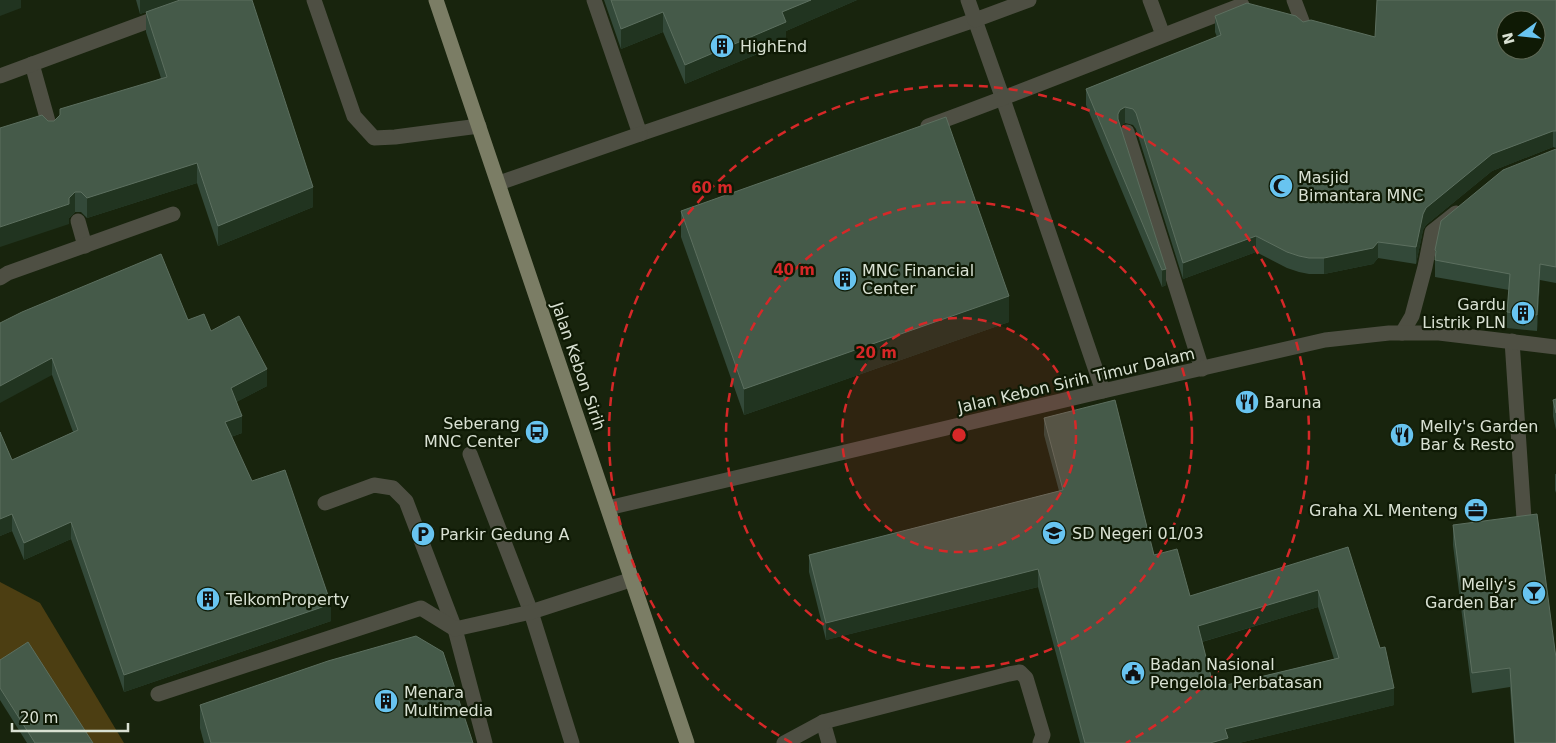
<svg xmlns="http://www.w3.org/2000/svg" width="1556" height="743" font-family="'DejaVu Sans',sans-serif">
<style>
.green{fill:#4c3e12}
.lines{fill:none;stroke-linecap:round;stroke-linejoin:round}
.minor{stroke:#4e4f43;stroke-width:15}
.major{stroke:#7b7d65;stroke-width:15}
.wall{fill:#334939;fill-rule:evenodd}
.shaded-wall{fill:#213420}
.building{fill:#455a49;stroke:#5c6f5f;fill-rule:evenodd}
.ring{fill:none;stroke:#d62828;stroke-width:2.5;stroke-dasharray:9 6}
.labels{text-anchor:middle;stroke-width:4.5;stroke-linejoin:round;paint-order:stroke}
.poi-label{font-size:16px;fill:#d9e1d3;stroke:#0f1a05;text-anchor:start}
.street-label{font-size:16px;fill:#d9e1d3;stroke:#0f1a05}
.centre{fill:#d62828;stroke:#0f1a05;stroke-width:2.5}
.ring-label{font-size:15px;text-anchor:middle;font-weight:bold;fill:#d62828;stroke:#0f1a05;stroke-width:4.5;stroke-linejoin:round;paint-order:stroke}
</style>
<rect width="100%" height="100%" fill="#18240d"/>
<polygon class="green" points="0,582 40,603 124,743 85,743 0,672"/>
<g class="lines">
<g class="minor">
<polyline points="314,0 354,116 374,138 395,137 479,126"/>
<polyline points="594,0 640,134 975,20 1003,99 1103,391"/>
<polyline points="968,0 975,20 1029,0"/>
<polyline points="1150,0 1163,35"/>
<polyline points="1294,0 1305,29"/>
<polyline points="32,64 51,132"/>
<polyline points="0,76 165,15"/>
<path d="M928 126C1033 88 1137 45 1242 5"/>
<polyline points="1127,132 1202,369"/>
<polyline points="499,183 640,134"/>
<polyline points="78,221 85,246"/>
<polyline points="0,278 8,273 173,214"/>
<polyline points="1402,333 1412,316 1425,267 1432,232 1456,213"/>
<polyline points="1512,341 1524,519"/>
<polyline points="470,454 531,612 572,743"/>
<polyline points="325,503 374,485 393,488 406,501 455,629 485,743"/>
<polyline points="608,508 1103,391 1325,340 1389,333 1439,333 1556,347"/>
<polyline points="158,694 421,608 455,629 531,612 633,579"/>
<polyline points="823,722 829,743"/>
<polyline points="784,743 823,722 1009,674 1020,672 1026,678 1043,735 1040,743"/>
</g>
<polyline class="major" points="436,0 687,743"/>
</g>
<g class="wall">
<polygon points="136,0 179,0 140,14"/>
<polygon points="604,0 857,0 786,31 786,42 685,84 663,32 621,49"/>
<polygon points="1556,0 1556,148 1553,147 1492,171 1426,225 1423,230 1416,264 1378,258 1373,264 1324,274 1309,274 1299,272 1287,268 1256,252 1183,279 1136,129 1133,125 1125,123 1120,126 1166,269 1166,285 1162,287 1086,105 1086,89 1217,37 1215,32 1215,16 1303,22 1375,37"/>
<polygon points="146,12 313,207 218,246 197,183 87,218 81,212 75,212 69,218 69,224 48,121 54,121 161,78 146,32"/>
<polygon points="1556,149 1556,283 1540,280 1537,331 1507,328 1507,312 1509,290 1435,277 1435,250"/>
<polygon points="681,211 1009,322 744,415 681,237"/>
<polygon points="188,320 211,331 267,386 236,402 242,433 231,437 252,481 331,621 124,692 71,539 24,560 12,531 0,536 0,432 12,460 73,432 52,375 0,323"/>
<polygon points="1556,399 1556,430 1553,416 1553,400"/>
<path d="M1044 418 1154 555 1190 596 1348 547 1394 705 1239 743H1080L1038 587 826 640 809 572V555L1059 491 1044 435ZM1318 607 1334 659 1214 688 1202 642Z"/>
<polygon points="1555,474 1556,474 1556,493 1555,490"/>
<polygon points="1453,525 1556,743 1514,743 1510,687 1472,693 1453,545"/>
<polygon points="0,660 93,743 27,743 0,700"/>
<polygon points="200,705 473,743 204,743 200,728"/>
</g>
<g class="shaded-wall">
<polygon points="0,0 21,0 21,8 0,16"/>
<polygon points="140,0 179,0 140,14"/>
<polygon points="811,0 857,0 786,31 786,42 685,84 685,65 782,12"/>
<polygon points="663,12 663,32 621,49 621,29"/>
<polygon points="1125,107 1125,123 1120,126 1118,130 1118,114 1120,110"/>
<polygon points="1553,131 1553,147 1492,171 1426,225 1423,230 1416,264 1416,247 1423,214 1426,208 1492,154"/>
<polygon points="197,163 197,183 87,218 87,198"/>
<polygon points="313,187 313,207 218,246 218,226"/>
<polygon points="75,192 75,212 69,218 69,198"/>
<polygon points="69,204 69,224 0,247 0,227"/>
<polygon points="1256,236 1256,252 1183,279 1183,263"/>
<polygon points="1378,242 1378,258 1373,264 1324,274 1324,258"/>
<polygon points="1540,264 1540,280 1537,331 1537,315"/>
<polygon points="1166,269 1166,285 1162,287 1162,270"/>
<polygon points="1009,296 1009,322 744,415 744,389"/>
<polygon points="52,358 52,375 0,403 0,386"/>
<polygon points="267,369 267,386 231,405 231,388"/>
<polygon points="242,416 242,433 225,439 225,422"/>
<polygon points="12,514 12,531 0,536 0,519"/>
<polygon points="71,522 71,539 24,560 24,543"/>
<polygon points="1038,569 1038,587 826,640 826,623"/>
<polygon points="1318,590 1318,607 1198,643 1198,626"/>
<polygon points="331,604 331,621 124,692 124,675"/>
<polygon points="1394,688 1394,705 1239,743 1210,743 1225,729"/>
</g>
<g class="building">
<polygon points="180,0 252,0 313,187 218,226 197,163 87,198 81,192 75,192 69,198 69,204 0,227 0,128 42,115 48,121 54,121 60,115 60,109 167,77 146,12"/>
<polygon points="611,0 811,0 782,12 786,22 685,65 663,12 621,29"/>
<path d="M1377 0H1556V131H1553L1492 154 1426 208 1423 214 1416 247 1378 242 1373 248 1324 258H1309L1299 256 1287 252 1256 236 1183 263 1136 113 1133 109 1125 107 1120 110 1118 114V119L1166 269 1162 270 1086 89 1221 35 1215 16 1247 3 1296 16 1303 22 1311 20 1375 37ZM1506 20H1536V50H1506Z"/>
<polygon points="946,117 1009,296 744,389 681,211"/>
<polygon points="1556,149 1556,267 1540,264 1537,315 1507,312 1510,274 1435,260 1436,251 1435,250 1441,221 1503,170"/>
<polygon points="161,254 188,320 204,314 211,331 239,316 267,369 231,388 242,416 225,422 252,481 285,470 331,604 124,675 71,522 24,543 12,514 0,519 0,432 12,460 78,430 52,358 0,386 0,323 22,312"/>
<polygon points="1556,399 1556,413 1553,400"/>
<path d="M1115 400 1154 555 1177 549 1190 596 1348 547 1380 648 1385 647 1394 688 1225 729 1228 738 1210 743H1085L1038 569 826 623 809 555 1063 490 1044 418ZM1318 590 1339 658 1214 688 1198 626Z"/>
<polygon points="1537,514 1556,658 1556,743 1515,743 1510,668 1472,673 1453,525"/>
<polygon points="416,636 443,652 473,743 211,743 200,705 328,661"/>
<polygon points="28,642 93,743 35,743 0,688 0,660"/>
</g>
<circle cx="959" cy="435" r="117" fill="#d62828" fill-opacity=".12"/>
<g class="ring">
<circle cx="959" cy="435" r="117"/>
<circle cx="959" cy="435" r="233"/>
<path d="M792 743A350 350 0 1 1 1126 743"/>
</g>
<defs>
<g id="building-disc" transform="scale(1.25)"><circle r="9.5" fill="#68c4f0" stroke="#0f1a05"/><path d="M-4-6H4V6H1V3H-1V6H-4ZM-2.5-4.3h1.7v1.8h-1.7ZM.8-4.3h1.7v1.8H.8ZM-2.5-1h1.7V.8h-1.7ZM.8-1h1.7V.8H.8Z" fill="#111"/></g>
<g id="mosque-disc" transform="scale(1.25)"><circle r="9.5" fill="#68c4f0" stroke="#0f1a05"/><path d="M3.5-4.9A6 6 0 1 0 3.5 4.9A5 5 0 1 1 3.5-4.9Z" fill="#111"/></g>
<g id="restaurant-disc" transform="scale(1.25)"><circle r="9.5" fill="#68c4f0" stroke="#0f1a05"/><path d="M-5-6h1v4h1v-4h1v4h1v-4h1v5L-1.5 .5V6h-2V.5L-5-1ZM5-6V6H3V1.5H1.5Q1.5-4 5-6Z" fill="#111"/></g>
<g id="bus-disc" transform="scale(1.25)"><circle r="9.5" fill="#68c4f0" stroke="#0f1a05"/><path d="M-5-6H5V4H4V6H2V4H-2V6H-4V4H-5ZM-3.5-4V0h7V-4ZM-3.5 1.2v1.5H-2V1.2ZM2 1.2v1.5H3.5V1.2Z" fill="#111"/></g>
<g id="office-disc" transform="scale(1.25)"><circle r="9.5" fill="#68c4f0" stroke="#0f1a05"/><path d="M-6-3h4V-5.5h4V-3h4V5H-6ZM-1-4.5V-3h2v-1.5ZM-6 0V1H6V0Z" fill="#111"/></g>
<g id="school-disc" transform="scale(1.25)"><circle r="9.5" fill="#68c4f0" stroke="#0f1a05"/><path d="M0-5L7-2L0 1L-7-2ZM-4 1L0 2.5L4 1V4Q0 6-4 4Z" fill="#111"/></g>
<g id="parking-disc" transform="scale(1.25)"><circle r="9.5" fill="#68c4f0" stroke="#0f1a05"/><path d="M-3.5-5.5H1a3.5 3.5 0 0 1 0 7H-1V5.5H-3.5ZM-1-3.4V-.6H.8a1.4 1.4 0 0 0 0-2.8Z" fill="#111"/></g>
<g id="bar-disc" transform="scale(1.25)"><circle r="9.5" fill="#68c4f0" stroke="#0f1a05"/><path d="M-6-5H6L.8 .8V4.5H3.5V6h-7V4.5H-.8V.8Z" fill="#111"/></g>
<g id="civic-disc" transform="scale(1.25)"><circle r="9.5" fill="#68c4f0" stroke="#0f1a05"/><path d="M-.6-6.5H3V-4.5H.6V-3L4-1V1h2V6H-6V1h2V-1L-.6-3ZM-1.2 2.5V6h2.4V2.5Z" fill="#111"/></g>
</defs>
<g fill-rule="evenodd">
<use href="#building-disc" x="722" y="46"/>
<use href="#mosque-disc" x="1281" y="186"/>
<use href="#building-disc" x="845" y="279"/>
<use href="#building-disc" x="1523" y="313"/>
<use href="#restaurant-disc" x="1247" y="402"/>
<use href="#bus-disc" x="537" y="432"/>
<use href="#restaurant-disc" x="1402" y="435"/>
<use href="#office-disc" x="1476" y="510"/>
<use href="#school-disc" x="1054" y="533"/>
<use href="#parking-disc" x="423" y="534"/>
<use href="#bar-disc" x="1534" y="593"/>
<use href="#building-disc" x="208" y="599"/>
<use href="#civic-disc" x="1133" y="673"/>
<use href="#building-disc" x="386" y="701"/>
</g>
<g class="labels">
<g class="poi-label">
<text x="740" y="52">HighEnd</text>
<text x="1298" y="183">Masjid<tspan x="1298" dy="18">Bimantara MNC</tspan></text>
<text x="862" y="276">MNC Financial<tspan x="862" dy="18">Center</tspan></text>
<text x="1506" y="310" text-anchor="end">Gardu<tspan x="1506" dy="18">Listrik PLN</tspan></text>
<text x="1264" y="408">Baruna</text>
<text x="520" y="429" text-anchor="end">Seberang<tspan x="520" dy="18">MNC Center</tspan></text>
<text x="1420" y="432">Melly's Garden<tspan x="1420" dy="18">Bar &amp; Resto</tspan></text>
<text x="1458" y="516" text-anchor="end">Graha XL Menteng</text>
<text x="1072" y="539">SD Negeri 01/03</text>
<text x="440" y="540">Parkir Gedung A</text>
<text x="1516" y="590" text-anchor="end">Melly's<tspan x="1516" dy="18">Garden Bar</tspan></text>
<text x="226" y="605">TelkomProperty</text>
<text x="1150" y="670">Badan Nasional<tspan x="1150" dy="18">Pengelola Perbatasan</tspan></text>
<text x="404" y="698">Menara<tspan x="404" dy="18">Multimedia</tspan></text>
</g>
<g class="street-label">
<text transform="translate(579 366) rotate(71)" y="6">Jalan Kebon Sirih</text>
<text transform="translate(1076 380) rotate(-13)" y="6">Jalan Kebon Sirih Timur Dalam</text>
</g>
</g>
<circle cx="959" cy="435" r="8" class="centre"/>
<g class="ring-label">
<text x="712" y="193">60 m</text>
<text x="794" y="275">40 m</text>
<text x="876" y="358">20 m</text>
</g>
<g transform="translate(1521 35) rotate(255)"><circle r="24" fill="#0f1a05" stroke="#606a57"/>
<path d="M0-4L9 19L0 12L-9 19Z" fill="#68c4f0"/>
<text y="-8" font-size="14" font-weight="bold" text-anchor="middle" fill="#d9e1d3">N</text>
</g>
<path d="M12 723v8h116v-8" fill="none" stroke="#d9e1d3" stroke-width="2.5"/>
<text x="20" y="723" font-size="15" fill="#d9e1d3" stroke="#0f1a05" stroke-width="4" paint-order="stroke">20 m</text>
</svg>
